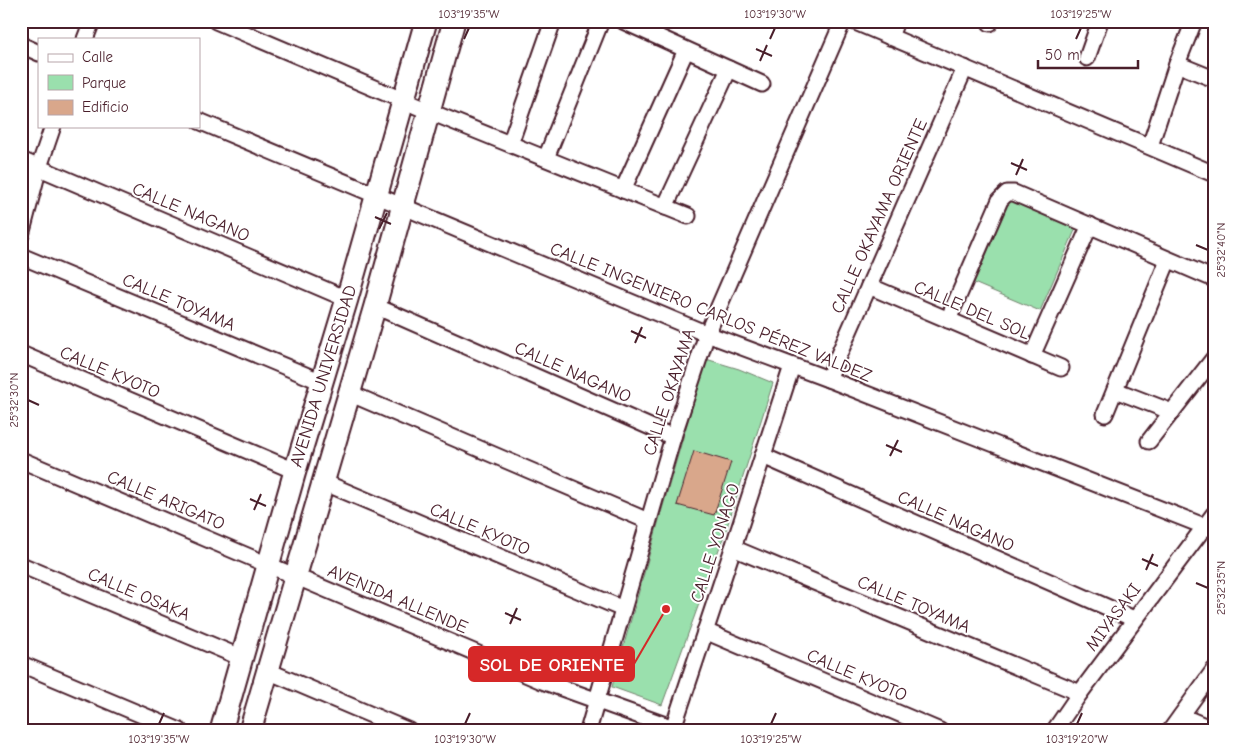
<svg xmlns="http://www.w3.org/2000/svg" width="1235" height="752" font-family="'Comic Neue',sans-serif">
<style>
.green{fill:#9ae0ad;stroke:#72806c}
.building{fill:#d9a78b;stroke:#4a1f2b}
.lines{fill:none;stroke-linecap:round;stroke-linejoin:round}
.minor-casing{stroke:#4a1f2b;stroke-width:19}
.secondary-casing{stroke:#4a1f2b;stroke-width:25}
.minor{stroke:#fff;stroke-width:15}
.secondary{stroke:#fff;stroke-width:21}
.ticks{fill:none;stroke:#4a1f2b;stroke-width:2}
.labels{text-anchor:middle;stroke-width:4;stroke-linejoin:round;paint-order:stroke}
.street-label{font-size:18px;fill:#4a1f2b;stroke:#fff}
.leader{fill:none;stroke:#d62828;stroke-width:2}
.callout-dot{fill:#d62828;stroke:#fff;stroke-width:2}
.callout{fill:#d62828;stroke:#d62828;stroke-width:2}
.callout-label{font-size:19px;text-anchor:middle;font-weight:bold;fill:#fff}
.neatline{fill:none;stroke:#4a1f2b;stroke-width:2}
.ticks-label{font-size:12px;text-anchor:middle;fill:#4a1f2b}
</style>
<rect width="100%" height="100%" fill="#fff"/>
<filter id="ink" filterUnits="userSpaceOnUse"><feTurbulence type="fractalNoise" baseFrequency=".02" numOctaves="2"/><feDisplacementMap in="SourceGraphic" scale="10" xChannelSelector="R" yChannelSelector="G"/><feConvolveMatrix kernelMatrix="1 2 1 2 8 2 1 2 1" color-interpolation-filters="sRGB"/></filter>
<g filter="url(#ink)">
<g class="green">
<polygon points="1010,200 1076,228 1040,311 974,283"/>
<polygon points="706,359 739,369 773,383 726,530 662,705 612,687 663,506"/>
</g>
<polygon class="building" points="694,451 731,462 714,515 677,505"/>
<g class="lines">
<g class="minor-casing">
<g id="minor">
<polyline points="216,21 428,111 688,216"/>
<polyline points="623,21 762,84"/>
<polyline points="853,21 1214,174"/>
<polyline points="990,23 991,21"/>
<polyline points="890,37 896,21"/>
<polyline points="85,39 92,21"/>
<polyline points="21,45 39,53"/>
<polyline points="1087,58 1100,21"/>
<polyline points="1177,64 1214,79"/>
<polyline points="199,121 707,334 828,379 1214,530"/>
<polyline points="510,144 553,21"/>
<polyline points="1150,146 1177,64 1194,21"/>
<polyline points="546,158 601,21"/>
<polyline points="21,160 347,299"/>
<polyline points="623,190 686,50"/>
<polyline points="665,207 729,69"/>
<polyline points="21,235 39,167 53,126"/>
<polyline points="21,256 322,382"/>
<polyline points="869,286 1061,368"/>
<polyline points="375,306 673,437"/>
<polyline points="948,320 1000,200 1007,193 1014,193 1214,279"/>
<polyline points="21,354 295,471"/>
<polyline points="1032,356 1090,225"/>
<polyline points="828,379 965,68"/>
<polyline points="1115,390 1172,412"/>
<polyline points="349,393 648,521"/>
<polyline points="1105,414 1168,260"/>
<polyline points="1149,441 1214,358"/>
<polyline points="763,456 1134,619"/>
<polyline points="21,460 542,681 682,731"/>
<polyline points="323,482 623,609"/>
<polyline points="733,548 1080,693"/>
<polyline points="21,565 242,658"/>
<polyline points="705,631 940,731"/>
<polyline points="21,664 180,731"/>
<polyline points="268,671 409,731"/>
<polyline points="1181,716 1214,730"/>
<polyline points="588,731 673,437 707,334 843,21"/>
<polyline points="672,731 733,548 792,366"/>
<polyline points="1054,731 1080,693 1214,514"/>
<polyline points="1170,731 1214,670"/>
</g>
</g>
<g class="secondary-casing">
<g id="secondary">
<polyline points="221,731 295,471 347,299 426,21"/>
<polyline points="250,731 375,306 454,21"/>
</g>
</g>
<use href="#minor" class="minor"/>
<use href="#secondary" class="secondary"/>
</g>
</g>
<path class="ticks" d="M464 39 469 28M770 39 775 28M1076 39 1081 28M756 49 772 56M760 61 767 45M1011 163 1027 170M1016 175 1023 159M375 217 391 224M379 229 387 213M1196 245 1208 250M631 331 646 338M635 343 642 327M28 400 39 405M886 445 902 452M890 456 898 440M250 499 266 506M254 510 261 494M1142 559 1158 566M1146 570 1153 554M1196 583 1208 588M505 613 521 620M510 624 517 608M159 724 164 713M465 724 470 713M771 724 776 713M1077 724 1082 713"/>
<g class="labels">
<g class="street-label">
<text transform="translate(191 212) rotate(23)" y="6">CALLE NAGANO</text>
<text transform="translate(879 216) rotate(-66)" y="6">CALLE OKAYAMA ORIENTE</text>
<text transform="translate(179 302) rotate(23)" y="6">CALLE TOYAMA</text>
<text transform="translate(972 310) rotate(23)" y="6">CALLE DEL SOL</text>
<text transform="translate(711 312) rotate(22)" y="6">CALLE INGENIERO CARLOS PÉREZ VALDEZ</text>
<text transform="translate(110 372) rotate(23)" y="6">CALLE KYOTO</text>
<text transform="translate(573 372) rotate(24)" y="6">CALLE NAGANO</text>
<text transform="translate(323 376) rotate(-73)" y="6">AVENIDA UNIVERSIDAD</text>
<text transform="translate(669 392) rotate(-72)" y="6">CALLE OKAYAMA</text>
<text transform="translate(166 500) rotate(23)" y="6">CALLE ARIGATO</text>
<text transform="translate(956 521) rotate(24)" y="6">CALLE NAGANO</text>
<text transform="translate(480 529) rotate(23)" y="6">CALLE KYOTO</text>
<text transform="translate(715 543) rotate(-72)" y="6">CALLE YONAGO</text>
<text transform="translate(139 594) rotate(23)" y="6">CALLE OSAKA</text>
<text transform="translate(398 599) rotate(23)" y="6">AVENIDA ALLENDE</text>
<text transform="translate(914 604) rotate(23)" y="6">CALLE TOYAMA</text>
<text transform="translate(1113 617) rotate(-53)" y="6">MIYASAKI</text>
<text transform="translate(857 675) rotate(23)" y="6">CALLE KYOTO</text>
</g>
</g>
<path class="leader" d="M666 609L634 664"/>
<circle class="callout-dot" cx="666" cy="609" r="5"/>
<rect class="callout" x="469" y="647" width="165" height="34" rx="5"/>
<g class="callout-label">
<text x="552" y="671">SOL DE ORIENTE</text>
</g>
<rect width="1235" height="752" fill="none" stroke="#fff" stroke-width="55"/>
<rect x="38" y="38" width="162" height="90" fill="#ffffff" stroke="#b7a5aa"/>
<rect x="48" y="54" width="25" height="8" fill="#ffffff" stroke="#b7a5aa"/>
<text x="82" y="62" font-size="15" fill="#4a1f2b">Calle</text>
<rect x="48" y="75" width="25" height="15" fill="#9ae0ad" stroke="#b7a5aa"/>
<text x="82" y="88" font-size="15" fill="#4a1f2b">Parque</text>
<rect x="48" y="100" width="25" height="15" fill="#d9a78b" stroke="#b7a5aa"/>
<text x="82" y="112" font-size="15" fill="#4a1f2b">Edificio</text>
<path d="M1038 60v8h100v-8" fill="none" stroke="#4a1f2b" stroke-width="2.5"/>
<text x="1045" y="60" font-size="15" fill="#4a1f2b" stroke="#ffffff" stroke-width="4" paint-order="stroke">50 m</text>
<rect x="28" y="28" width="1180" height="696" class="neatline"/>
<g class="ticks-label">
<text x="469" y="18">103°19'35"W</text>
<text x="775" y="18">103°19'30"W</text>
<text x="1081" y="18">103°19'25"W</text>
<text transform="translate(1221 250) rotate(-90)" y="4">25°32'40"N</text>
<text transform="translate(14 400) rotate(-90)" y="4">25°32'30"N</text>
<text transform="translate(1221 588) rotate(-90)" y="4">25°32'35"N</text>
<text x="159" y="743">103°19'35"W</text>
<text x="465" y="743">103°19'30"W</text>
<text x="771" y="743">103°19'25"W</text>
<text x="1077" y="743">103°19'20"W</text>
</g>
</svg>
